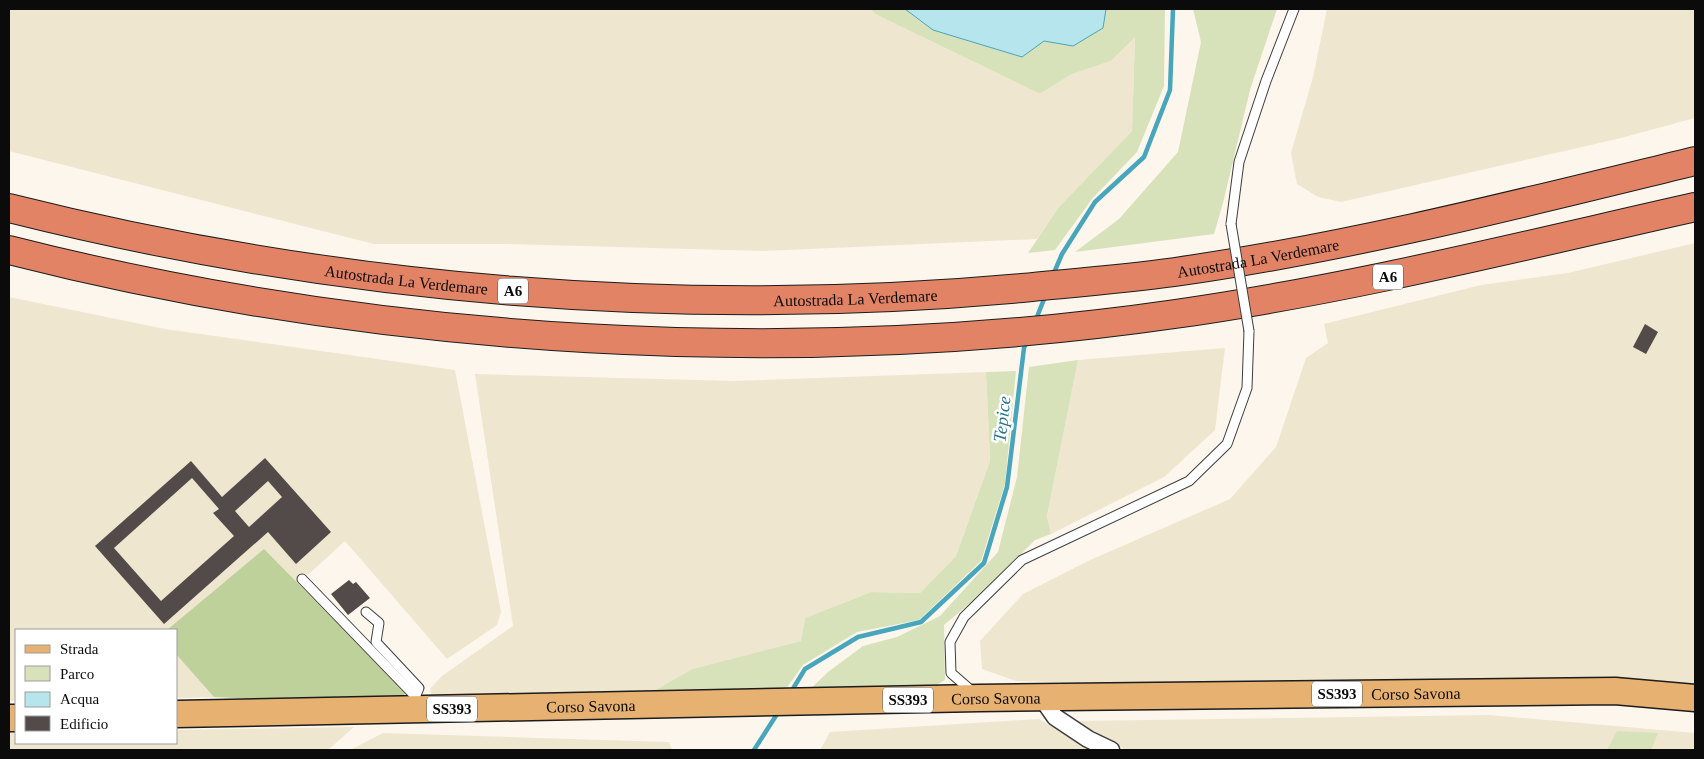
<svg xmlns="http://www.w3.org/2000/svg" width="1704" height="759" font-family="'Times New Roman',serif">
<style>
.farmland{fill:#efe6cf}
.green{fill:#d8e2ba}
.forest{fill:#bfd19b}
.water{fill:#b7e5ee;stroke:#47a6bb}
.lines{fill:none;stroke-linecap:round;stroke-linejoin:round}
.stream{stroke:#47a6bb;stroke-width:4.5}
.building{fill:#524b49;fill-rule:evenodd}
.service-casing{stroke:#3e3e3e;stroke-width:11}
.minor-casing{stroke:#3e3e3e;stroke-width:19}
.primary-casing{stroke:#1c1c1c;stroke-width:29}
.motorway-casing{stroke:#1c1c1c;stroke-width:30}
.service{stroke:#fff;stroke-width:9}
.minor{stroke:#fff;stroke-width:16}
.primary{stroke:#e7b171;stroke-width:26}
.motorway{stroke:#e28365;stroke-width:28}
.service-bridge-casing{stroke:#3e3e3e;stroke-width:11;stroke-linecap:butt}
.service-bridge{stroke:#fff;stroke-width:9}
.labels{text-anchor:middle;stroke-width:5;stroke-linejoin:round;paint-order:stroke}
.shield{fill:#fff;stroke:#545454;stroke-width:1}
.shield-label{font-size:15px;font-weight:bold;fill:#0b0b0b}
.street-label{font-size:16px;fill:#0b0b0b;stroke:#fff}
.water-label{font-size:18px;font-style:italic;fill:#25758c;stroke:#fff}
</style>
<rect width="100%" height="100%" fill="#fdf6ec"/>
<g class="farmland">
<polygon points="9,9 870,9 877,15 1040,94 1072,74 1111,61 1135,36 1132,131 1058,208 1037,239 763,251 505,244 374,244 9,151"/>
<polygon points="1327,9 1695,9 1695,118 1617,139 1341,202 1318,197 1297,184 1291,153 1313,77"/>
<polygon points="1695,243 1695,687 1263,687 1016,681 982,669 980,641 1023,594 1088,561 1230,499 1276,447 1306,358 1328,343 1324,324 1481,285 1568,273"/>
<polygon points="9,297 165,329 455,370 501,612 497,625 447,659 345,541 299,583 406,693 176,698 176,630 16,630 16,701 9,701"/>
<polygon points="1225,348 1215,430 1164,477 1051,534 1047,516 1078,360"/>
<polygon points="986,372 990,461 956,556 920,593 871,592 805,618 801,641 692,669 645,696 432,698 430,689 442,676 513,626 475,374 735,381"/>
<polygon points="1489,715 1695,733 1695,750 1126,750 1077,721"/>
<polygon points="1039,719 1092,750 820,750 830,732"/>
<polygon points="354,727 328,750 9,750 9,732 16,732 16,743 176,743 176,730"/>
<polygon points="383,733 669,742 672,750 350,750"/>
</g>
<g class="green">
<polygon points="870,9 1165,9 1164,86 1137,152 1092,199 1055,250 1028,253 1058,208 1132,131 1135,37 1111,61 1072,74 1040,94 877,15"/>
<polygon points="1193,9 1277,9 1250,90 1223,203 1214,234 1075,252 1119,219 1178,152 1201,42"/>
<polygon points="1078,360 1047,516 1051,534 1035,540 981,594 944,625 945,680 928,690 807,692 828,672 863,646 897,637 940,616 998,552 1017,477 1029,367"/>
<polygon points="1016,371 1005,484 981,561 919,620 857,632 803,665 783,693 645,696 692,669 801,641 805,618 871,592 920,593 956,556 990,461 986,372"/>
<polygon points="1617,731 1658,733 1651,750 1607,750"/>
</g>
<polygon class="forest" points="264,549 406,693 391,705 214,697 176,654 176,630 167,630"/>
<polygon class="water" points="905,9 1106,9 1103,28 1073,46 1044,41 1022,57 933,30"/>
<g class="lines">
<g class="stream">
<polyline points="1053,275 1062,254 1095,202 1144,157 1170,90 1173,9"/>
<polyline points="1035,322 1046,294"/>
<polyline points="791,692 805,669 858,637 921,622 984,563 1007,487 1024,348 1027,341"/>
<polyline points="754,750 779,711"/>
</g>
</g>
<g class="building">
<polygon points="1645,324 1658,332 1646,354 1633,347"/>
<path d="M265 458 331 532 296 564 268 532 164 624 95 546 191 461 222 497ZM192 478 219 509 213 513 234 536 161 601 114 548ZM268 481 282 497 249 527 235 511Z"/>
<polygon points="349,580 353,584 356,582 370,598 348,615 331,594"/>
</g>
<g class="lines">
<g class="service-casing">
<g id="service">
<polyline points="1231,224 1239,162 1266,81 1294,9"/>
<polyline points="302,579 415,696"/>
<polyline points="366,612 379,623 376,642 419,688 414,700"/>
<polyline points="974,693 951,673 950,642 964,617 1022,560 1189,481 1227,444 1247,388 1249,331"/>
</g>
</g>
<g class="minor-casing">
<polyline id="minor" points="1041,697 1055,717 1088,739 1111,750"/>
</g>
<g class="primary-casing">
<g id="primary">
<path id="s1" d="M176 714 979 698 1615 691 1695 698"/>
<polyline points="9,718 16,718"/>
</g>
</g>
<g class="motorway-casing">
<g id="motorway">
<path id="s2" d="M9 208C339 291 682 319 1022 288 1073 283 1124 279 1175 272 1351 247 1523 203 1695 161"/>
<path d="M9 250C382 345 793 369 1175 314 1351 289 1522 246 1695 207"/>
</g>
</g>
<use href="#service" class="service"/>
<use href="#minor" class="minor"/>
<use href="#primary" class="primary"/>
<use href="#motorway" class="motorway"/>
<g class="service-bridge-casing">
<polyline id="service-bridge" points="1231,224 1249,331"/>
</g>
<use href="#service-bridge" class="service-bridge"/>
</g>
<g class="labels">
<g class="shield">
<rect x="1373" y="264.5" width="30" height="25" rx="4"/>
<rect x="498" y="278.5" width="30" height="25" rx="4"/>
<rect x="1312" y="681.5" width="50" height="25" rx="4"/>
<rect x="883" y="687.5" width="50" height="25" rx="4"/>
<rect x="427" y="696.5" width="50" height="25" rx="4"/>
</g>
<g class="shield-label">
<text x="1388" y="282">A6</text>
<text x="513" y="296">A6</text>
<text x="1337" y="699">SS393</text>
<text x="908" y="705">SS393</text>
<text x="452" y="714">SS393</text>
</g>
<g class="street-label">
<text dy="6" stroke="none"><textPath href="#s2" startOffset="1259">Autostrada La Verdemare</textPath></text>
<text dy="6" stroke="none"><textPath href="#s2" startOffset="404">Autostrada La Verdemare</textPath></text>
<text dy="6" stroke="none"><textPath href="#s2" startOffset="854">Autostrada La Verdemare</textPath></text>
<text dy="6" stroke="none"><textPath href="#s1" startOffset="1240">Corso Savona</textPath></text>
<text dy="6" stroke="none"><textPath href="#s1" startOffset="820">Corso Savona</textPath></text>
<text dy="6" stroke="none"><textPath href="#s1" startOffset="415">Corso Savona</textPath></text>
</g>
<g class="water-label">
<text transform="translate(1002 419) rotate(-83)" y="6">Tepice</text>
</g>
</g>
<rect width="1704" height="759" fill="none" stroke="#0b0b0b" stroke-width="20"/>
<rect x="15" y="629" width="162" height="115" fill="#ffffff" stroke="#9d9d9d"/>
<rect x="25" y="645" width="25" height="8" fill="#e7b171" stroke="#9d9d9d"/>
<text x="60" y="654" font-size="15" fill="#0b0b0b">Strada</text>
<rect x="25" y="666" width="25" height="15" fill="#d8e2ba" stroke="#9d9d9d"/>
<text x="60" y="679" font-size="15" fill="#0b0b0b">Parco</text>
<rect x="25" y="692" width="25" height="15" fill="#b7e5ee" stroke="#9d9d9d"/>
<text x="60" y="704" font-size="15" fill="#0b0b0b">Acqua</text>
<rect x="25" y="716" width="25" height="15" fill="#524b49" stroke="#9d9d9d"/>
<text x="60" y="729" font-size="15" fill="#0b0b0b">Edificio</text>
</svg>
